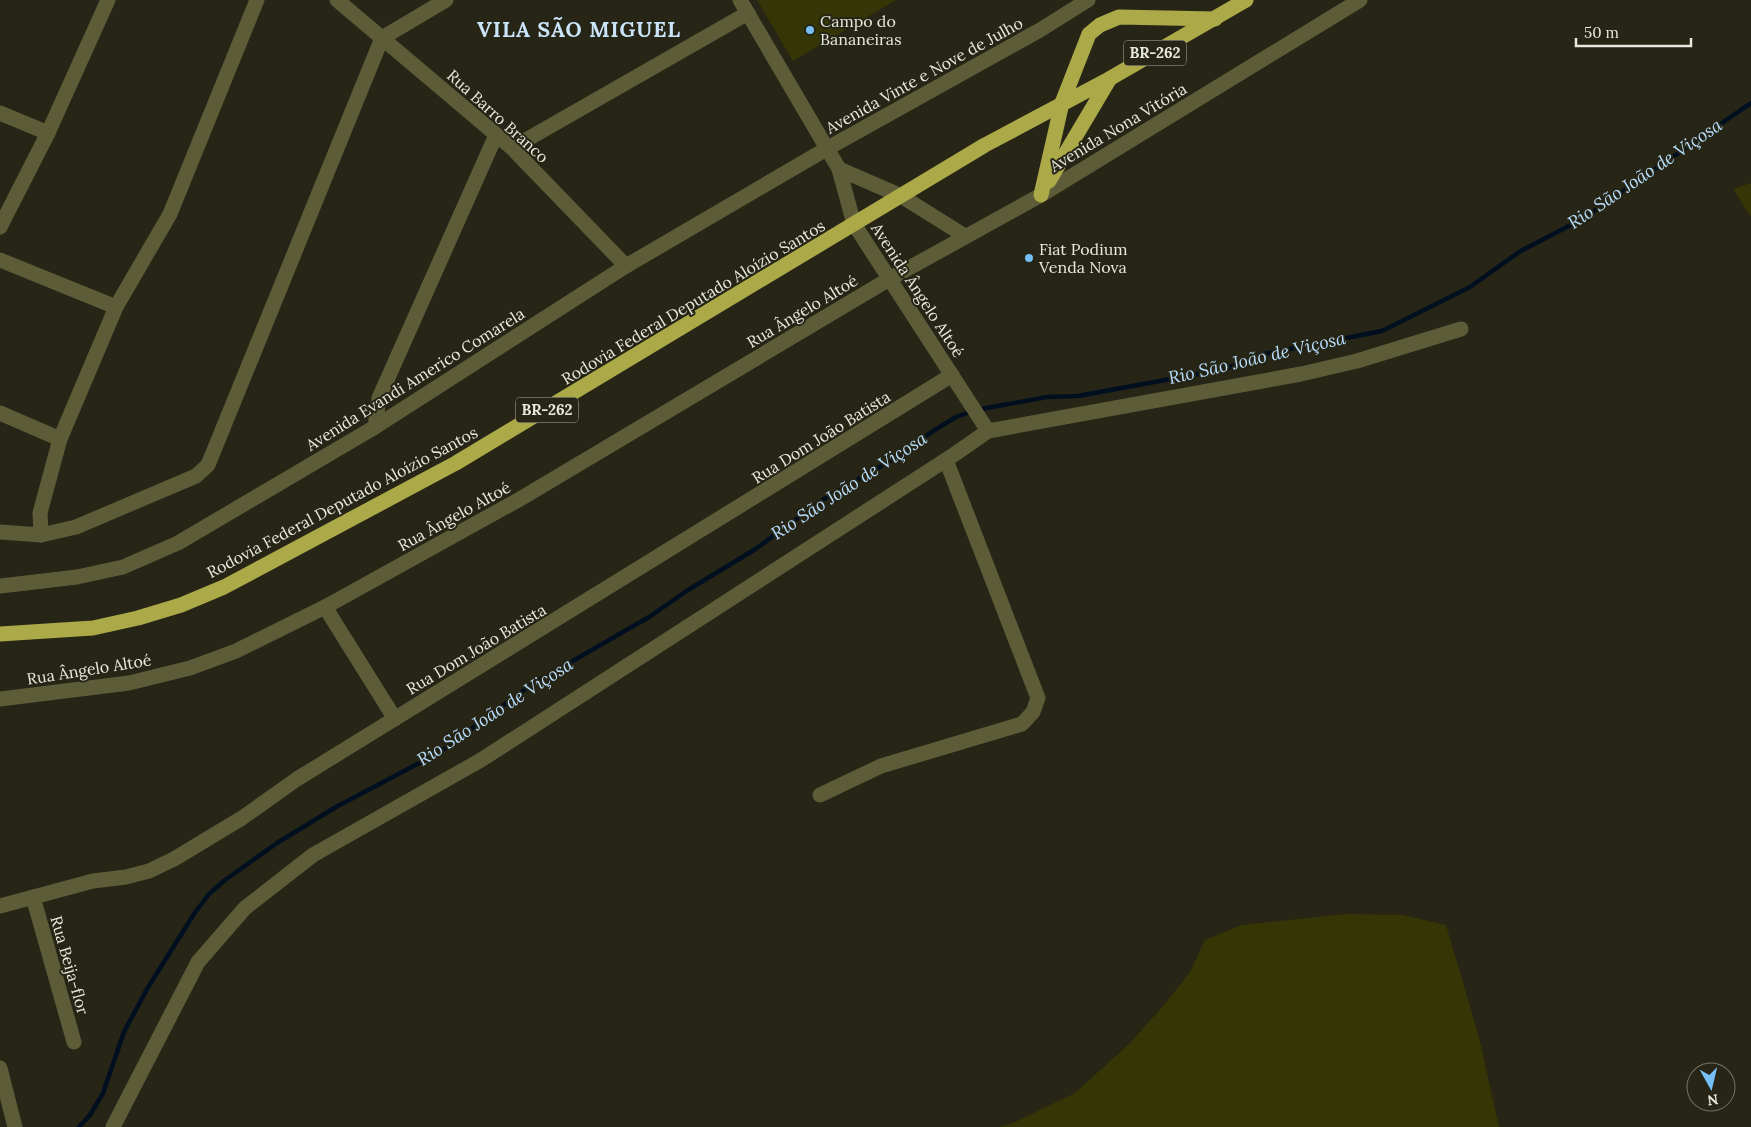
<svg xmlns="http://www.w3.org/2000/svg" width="1751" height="1127" font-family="Lora,serif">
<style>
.green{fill:#363505}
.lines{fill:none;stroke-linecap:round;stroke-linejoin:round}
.stream{stroke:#000f20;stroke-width:4.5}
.minor{stroke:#5d5c38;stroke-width:15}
.highway{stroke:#aca949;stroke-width:15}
.poi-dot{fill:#76c0f7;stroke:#262516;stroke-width:2}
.labels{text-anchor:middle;stroke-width:4;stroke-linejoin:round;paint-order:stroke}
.shield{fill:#262516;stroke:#aeaea2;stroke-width:1}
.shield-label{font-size:15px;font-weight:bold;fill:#e8e9de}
.poi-label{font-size:16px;fill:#e8e9de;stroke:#262516;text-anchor:start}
.street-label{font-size:16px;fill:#e8e9de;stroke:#262516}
.water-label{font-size:18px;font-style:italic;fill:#b8dffe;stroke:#262516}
.district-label{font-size:21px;font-weight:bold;letter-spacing:1px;fill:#cae4f9;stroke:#262516}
</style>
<rect width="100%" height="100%" fill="#262516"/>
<g class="green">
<polygon points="757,0 896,0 793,61"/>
<polygon points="1751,183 1751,217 1733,189"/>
<polygon points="1345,914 1403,915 1446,925 1479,1037 1499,1127 998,1127 1013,1123 1075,1093 1129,1044 1164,1005 1190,972 1205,940 1242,925"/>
</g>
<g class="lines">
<polyline class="stream" points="79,1127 90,1115 103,1093 124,1032 147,989 194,914 209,894 225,880 277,843 336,807 440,752 531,685 649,617 688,590 754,550 824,499 902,454 933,431 956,417 976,410 1047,397 1078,396 1225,369 1259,355 1382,331 1470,287 1519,252 1584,218 1751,103"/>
<g class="minor">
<polyline points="337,0 512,148 626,266"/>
<polyline points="740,0 839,169 854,224 988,431"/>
<polyline points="0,113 48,133"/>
<polyline points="512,148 748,13"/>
<polyline points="839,169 901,196 965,236"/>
<polyline points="0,227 48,133 108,0"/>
<polyline points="0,260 116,307"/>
<polyline points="0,413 60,439"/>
<polyline points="375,427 379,398 496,135"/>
<polyline points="0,532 41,535 76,527 196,476 208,465 382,38 446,0"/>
<polyline points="41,535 40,513 60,439 116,307 170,214 257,0"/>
<polyline points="0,586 77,577 123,567 178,543 375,427 626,266 828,148 1040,30 1088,0"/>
<polyline points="325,607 395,719"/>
<polyline points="0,699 129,683 190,668 236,651 325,607 520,499 891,278 1041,195 1360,0"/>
<polyline points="820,795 881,766 1022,724 1033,712 1038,698 946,460"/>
<polyline points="33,897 74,1042"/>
<polyline points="0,906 93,881 126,877 149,871 174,859 242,818 297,779 952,375"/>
<polyline points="0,1068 15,1127"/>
<polyline points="113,1127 198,962 245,908 313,855 481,760 955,454 988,431 1301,374 1357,361 1461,329"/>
</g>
<g class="highway">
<polyline points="1049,181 1109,80"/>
<polyline points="1041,195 1062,103 1089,34 1100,25 1119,17 1215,19"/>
<polyline points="0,634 93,628 138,618 181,605 224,587 456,463 985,145 1109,79 1246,0"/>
</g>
</g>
<g class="poi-dot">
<circle cx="810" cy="30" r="5"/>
<circle cx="1029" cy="258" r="5"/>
</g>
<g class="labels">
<g class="shield">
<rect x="1124" y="40.5" width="62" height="25" rx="4"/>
<rect x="516" y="397.5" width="62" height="25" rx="4"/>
</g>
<g class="shield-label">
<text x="1155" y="58">BR-262</text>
<text x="547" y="415">BR-262</text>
</g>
<g class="poi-label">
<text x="820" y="27">Campo do<tspan x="820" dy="18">Bananeiras</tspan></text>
<text x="1039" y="255">Fiat Podium<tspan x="1039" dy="18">Venda Nova</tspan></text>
</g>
<g class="street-label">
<text transform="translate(924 75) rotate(-29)" y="6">Avenida Vinte e Nove de Julho</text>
<text transform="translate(498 116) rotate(42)" y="6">Rua Barro Branco</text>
<text transform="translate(1118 127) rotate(-31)" y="6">Avenida Nona Vitória</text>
<text transform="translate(918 290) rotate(57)" y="6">Avenida Ângelo Altoé</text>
<text transform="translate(693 302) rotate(-31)" y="6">Rodovia Federal Deputado Aloízio Santos</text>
<text transform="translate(802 311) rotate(-31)" y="6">Rua Ângelo Altoé</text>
<text transform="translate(415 379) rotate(-32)" y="6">Avenida Evandi Americo Comarela</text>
<text transform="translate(821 437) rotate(-32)" y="6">Rua Dom João Batista</text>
<text transform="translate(342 502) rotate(-28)" y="6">Rodovia Federal Deputado Aloízio Santos</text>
<text transform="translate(454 516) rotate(-29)" y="6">Rua Ângelo Altoé</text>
<text transform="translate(476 649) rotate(-31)" y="6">Rua Dom João Batista</text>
<text transform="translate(89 669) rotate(-9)" y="6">Rua Ângelo Altoé</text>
<text transform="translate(70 965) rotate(74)" y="6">Rua Beija-flor</text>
</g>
<g class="water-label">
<text transform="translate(1645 174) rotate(-34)" y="6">Rio São João de Viçosa</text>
<text transform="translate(1257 358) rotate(-13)" y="6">Rio São João de Viçosa</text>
<text transform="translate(849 486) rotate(-33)" y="6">Rio São João de Viçosa</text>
<text transform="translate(495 712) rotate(-33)" y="6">Rio São João de Viçosa</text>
</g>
<g class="district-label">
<text x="579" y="37">VILA SÃO MIGUEL</text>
</g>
</g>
<g transform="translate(1711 1087) rotate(172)"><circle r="24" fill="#262516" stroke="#747366"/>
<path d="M0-4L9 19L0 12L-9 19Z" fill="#76c0f7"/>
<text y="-8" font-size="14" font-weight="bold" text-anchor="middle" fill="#e8e9de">N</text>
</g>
<path d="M1576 38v8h115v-8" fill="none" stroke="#e8e9de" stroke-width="2.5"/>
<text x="1584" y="38" font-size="15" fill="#e8e9de" stroke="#262516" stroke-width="4" paint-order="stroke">50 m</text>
</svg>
